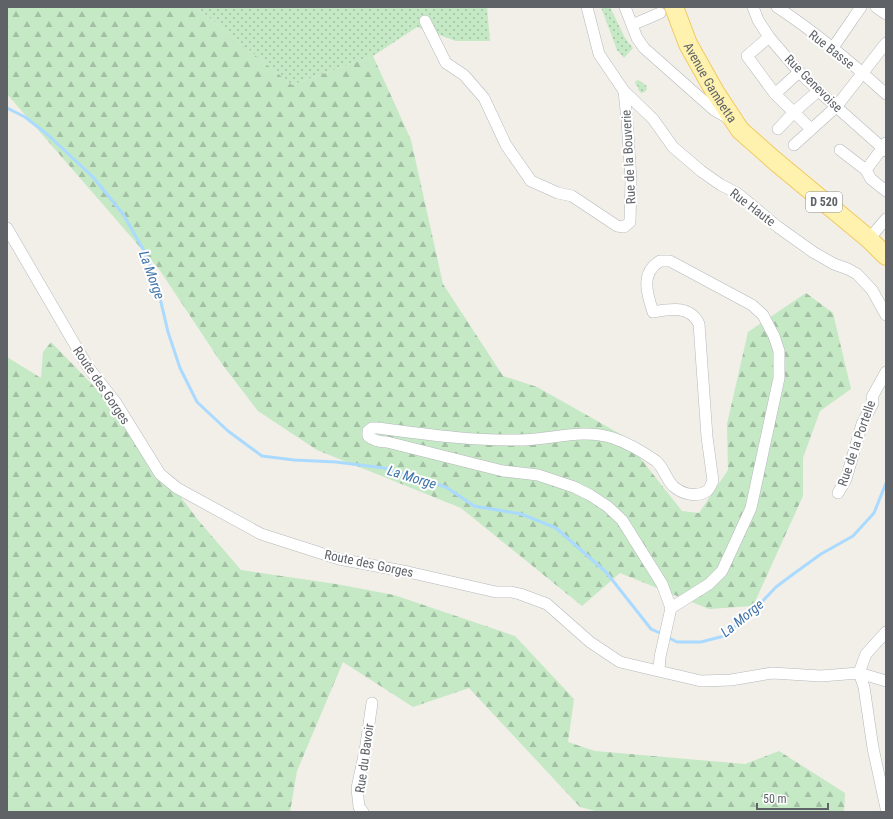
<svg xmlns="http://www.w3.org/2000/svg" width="893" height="819" font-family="'Roboto Condensed',sans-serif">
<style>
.grass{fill:url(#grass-dots)}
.forest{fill:url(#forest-firs)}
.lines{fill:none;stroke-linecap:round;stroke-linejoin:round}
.stream{stroke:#aadaff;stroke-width:3}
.street-casing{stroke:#b5b8bc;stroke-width:12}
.primary-casing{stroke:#f2c960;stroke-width:20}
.street{stroke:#fff;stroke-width:11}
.primary{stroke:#fff2af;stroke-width:18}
.labels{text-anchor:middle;stroke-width:4;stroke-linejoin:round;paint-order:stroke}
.shield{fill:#fff;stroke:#8f9295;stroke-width:1}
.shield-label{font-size:12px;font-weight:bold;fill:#5f6368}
.street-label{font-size:13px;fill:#5f6368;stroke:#fff}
.water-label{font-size:14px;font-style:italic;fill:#4174aa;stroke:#fff}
</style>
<defs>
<pattern id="grass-dots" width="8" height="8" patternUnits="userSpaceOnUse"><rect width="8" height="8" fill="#c5e8c5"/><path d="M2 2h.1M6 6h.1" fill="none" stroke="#a3c0a4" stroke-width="1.8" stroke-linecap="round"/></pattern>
<pattern id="forest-firs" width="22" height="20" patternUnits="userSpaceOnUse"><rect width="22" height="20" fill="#c5e8c5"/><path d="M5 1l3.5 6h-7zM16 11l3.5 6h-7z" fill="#a3c0a4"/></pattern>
</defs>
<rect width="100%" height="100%" fill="#f1efe8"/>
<g class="grass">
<polygon points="196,7 487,7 490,41 456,41 417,27 373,56 292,85"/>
<polygon points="601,7 610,7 625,38 633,48 624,58 617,50"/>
<polygon points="638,80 646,85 647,89 645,92 641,93 638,89 638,87 636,85 635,82"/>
</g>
<g class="forest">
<polygon points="7,7 196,7 292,85 373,56 411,140 443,284 503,376 537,387 622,435 682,511 699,513 728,470 727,424 748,332 806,293 833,313 851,389 820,411 803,458 803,496 753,606 709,609 620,573 582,606 461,508 317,450 258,411 222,364 159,269 7,94"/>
<polygon points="51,342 112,405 198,520 241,570 336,584 394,595 515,636 574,699 568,742 595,751 745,764 779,751 845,793 844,812 599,812 580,807 469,688 413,707 343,662 297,771 290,812 7,812 7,357 41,378 43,352"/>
</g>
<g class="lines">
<g class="stream">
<polyline points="7,108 25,117 48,135 93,177 123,214 143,249 156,281 168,332 180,368 197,402 228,431 262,456 294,460 336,462 384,468 446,487 474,506 521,514 556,528 606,572 651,629 662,634"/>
<polyline points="667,637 677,642 701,642 724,636 757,607 776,587 792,575 821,554 853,536 874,513 886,483"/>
</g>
<g class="street-casing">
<g id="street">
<polyline points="587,7 599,54 624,91 653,119 673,147 701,171 721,185 737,193 778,227 813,252 834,264 848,269 857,274 872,290 886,315"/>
<polyline points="625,7 637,38 644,48 714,110 730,119"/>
<polyline points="753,7 758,20 769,37 799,72 823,95 886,151"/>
<path d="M777 7C815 32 852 63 886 94"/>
<polyline points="876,7 886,14"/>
<polyline points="854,17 861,7"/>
<polyline points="425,21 446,63 464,75 484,98 506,145 531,181 558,193 572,196 617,226 624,227 630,222 631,180 627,120 624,91"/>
<polyline points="632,25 660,13"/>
<polyline points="769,37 747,56 775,94 799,72"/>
<polyline points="832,49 852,20"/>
<polyline points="775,94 811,129"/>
<polyline points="778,129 794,112 818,91"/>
<polyline points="886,143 866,170 871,179 886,191"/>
<polyline points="794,145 836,107 886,43"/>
<polyline points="840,150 866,170"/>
<polyline points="7,228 88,367 116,403 160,474 177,488 261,534 339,559 408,572 496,592 511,592 520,594 547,604 590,642 620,662 701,681 731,680 772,673 821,676 859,673 886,681"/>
<polyline points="869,239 886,219"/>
<path d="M660 261H670L752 305 763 315 774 336 779 351V378L751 508 722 571 709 584 671 608 662 584 622 520 607 506 590 495 574 487 538 475 503 471 387 442C380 442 374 441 368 436V431L372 428H377C424 434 471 441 519 440 551 440 582 428 613 438 628 443 643 452 656 461 664 468 666 479 673 486 682 494 696 498 707 491 710 489 711 484 713 481L707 437 699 324C690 305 670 309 653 312 647 294 640 273 660 261Z"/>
<polyline points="838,493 846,479 862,424 873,403 872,397 886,372"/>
<polyline points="659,670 660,657 671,608"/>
<polyline points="859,673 864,687 873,748 886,808"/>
<polyline points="859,673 866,654 886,632"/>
<polyline points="363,812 359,807 357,788 365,751 372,703"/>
</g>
</g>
<g class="primary-casing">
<g id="primary">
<path id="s1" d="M674 7 688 44 715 92 740 130 775 161 869 239 886 256"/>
</g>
</g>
<use href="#street" class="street"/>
<use href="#primary" class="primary"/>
</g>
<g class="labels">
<rect class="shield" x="806" y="192" width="36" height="20" rx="3"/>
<g class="shield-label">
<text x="824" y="206">D 520</text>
</g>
<g class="street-label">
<text transform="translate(832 49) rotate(38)" y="5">Rue Basse</text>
<text dy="5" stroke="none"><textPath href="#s1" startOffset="84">Avenue Gambetta</textPath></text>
<text transform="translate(814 83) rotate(45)" y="5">Rue Genevoise</text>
<text transform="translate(628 157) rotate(-93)" y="5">Rue de la Bouverie</text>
<text transform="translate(753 207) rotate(37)" y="5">Rue Haute</text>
<text transform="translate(102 385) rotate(56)" y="5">Route des Gorges</text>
<text transform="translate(856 443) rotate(-71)" y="5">Rue de la Portelle</text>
<text transform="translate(369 563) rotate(12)" y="5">Route des Gorges</text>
<text transform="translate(364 758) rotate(-82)" y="5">Rue du Bavoir</text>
</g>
<g class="water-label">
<text transform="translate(152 275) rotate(70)" y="5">La Morge</text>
<text transform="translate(412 477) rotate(17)" y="5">La Morge</text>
<text transform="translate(742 618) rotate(-39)" y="5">La Morge</text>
</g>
</g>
<rect width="893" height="819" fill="none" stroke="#5f6368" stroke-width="16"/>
<path d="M757 803v6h71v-6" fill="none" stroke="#5f6368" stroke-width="2"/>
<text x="763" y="803" font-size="12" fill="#5f6368" stroke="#ffffff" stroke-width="3" paint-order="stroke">50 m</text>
</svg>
